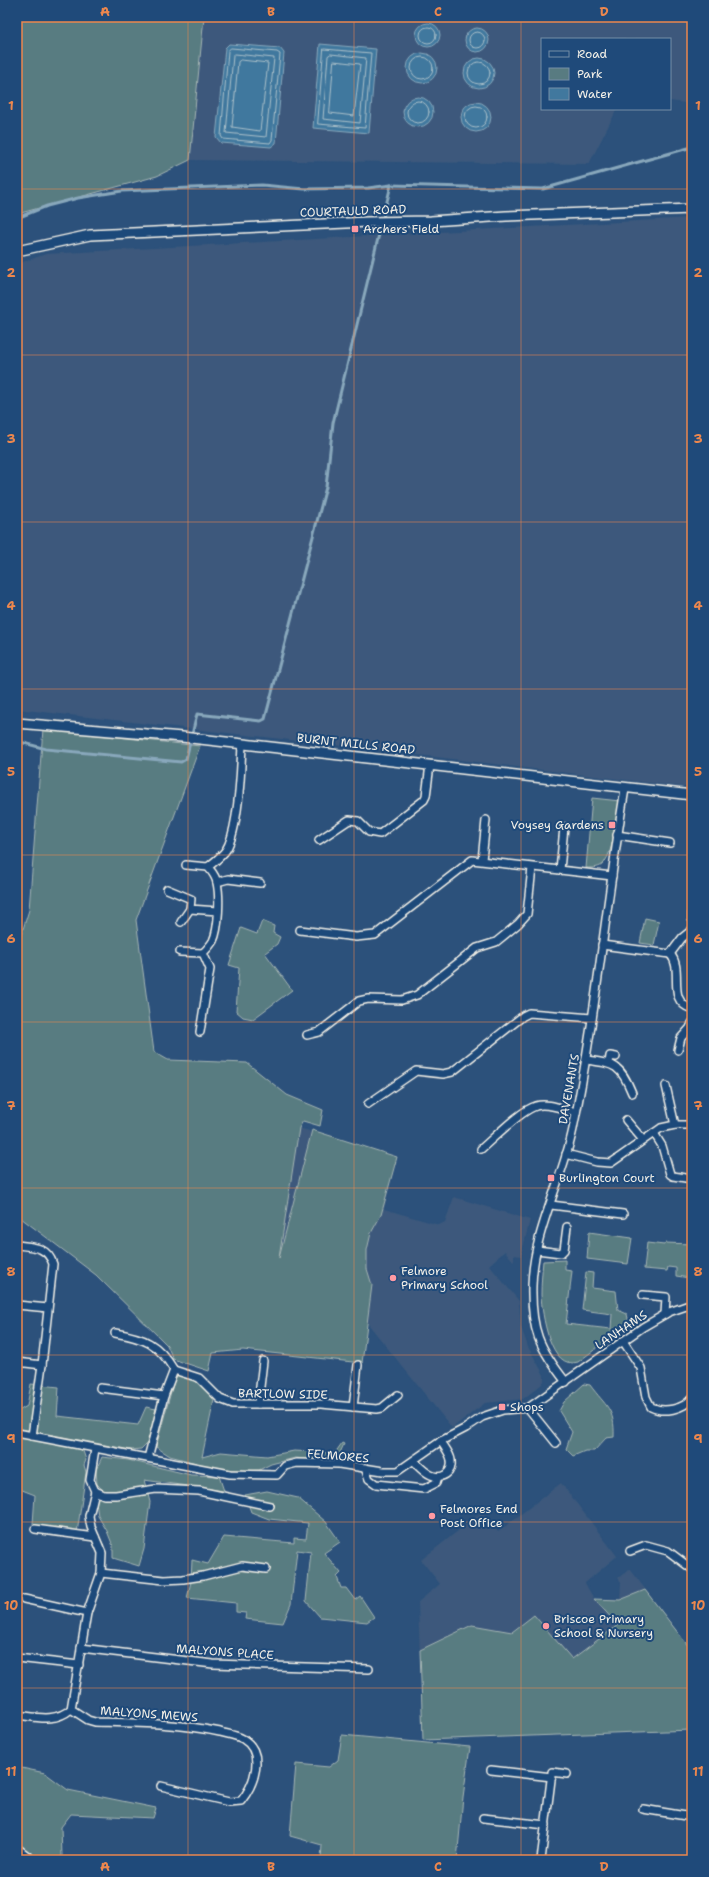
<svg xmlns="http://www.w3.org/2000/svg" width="709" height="1877" font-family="'Shantell Sans',sans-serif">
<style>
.built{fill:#3c597c}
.green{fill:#587b81;stroke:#a6b6b4}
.water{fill:#41789e;stroke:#89a8bc}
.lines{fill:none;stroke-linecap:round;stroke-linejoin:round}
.shore{stroke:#acc1ca;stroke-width:1}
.stream{stroke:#89a8bc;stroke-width:3}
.minor-casing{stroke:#f4f1e8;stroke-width:10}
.tertiary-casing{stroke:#f4f1e8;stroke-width:12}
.minor{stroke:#1f4a7a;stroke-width:7}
.tertiary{stroke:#1f4a7a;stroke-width:9}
.grid{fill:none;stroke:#ec874e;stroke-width:1;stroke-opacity:0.55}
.poi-dot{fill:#ff9aa2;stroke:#1f4a7a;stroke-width:1.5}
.labels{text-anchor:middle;stroke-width:4;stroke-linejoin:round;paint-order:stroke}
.street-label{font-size:12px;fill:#f4f1e8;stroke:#1f4a7a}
.poi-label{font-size:12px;fill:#f4f1e8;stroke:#1f4a7a;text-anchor:start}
.neatline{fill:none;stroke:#ec874e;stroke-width:1.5}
.grid-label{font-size:13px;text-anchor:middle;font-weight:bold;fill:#ec874e}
</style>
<rect width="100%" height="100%" fill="#2c517b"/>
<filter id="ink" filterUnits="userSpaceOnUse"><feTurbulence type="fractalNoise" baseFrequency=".025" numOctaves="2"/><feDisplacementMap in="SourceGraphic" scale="8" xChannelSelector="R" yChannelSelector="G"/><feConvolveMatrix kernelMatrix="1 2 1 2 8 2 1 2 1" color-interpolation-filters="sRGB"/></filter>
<g filter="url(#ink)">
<g class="built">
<polygon points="204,17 692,17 692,104 670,101 670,39 542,39 542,109 617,109 589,164 190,160"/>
<polygon points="692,218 692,788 361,748 17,709 17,264 46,254"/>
<polygon points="299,1128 397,1157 384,1209 439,1225 445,1222 454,1197 530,1220 521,1256 514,1255 514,1262 505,1251 489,1265 519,1301 521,1327 528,1347 544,1375 544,1381 541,1385 523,1399 485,1403 452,1428 352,1304 266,1270"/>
<polygon points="561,1483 617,1556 585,1583 594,1599 620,1599 621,1582 618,1578 630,1569 692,1651 692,1730 423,1740 418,1602 440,1584 421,1560 482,1512 498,1532"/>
</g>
<g class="green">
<polygon points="17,17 204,17 190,160 157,176 17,214"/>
<polygon points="43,729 200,746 136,920 154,1052 168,1060 247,1063 287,1095 323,1110 320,1126 303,1121 299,1128 279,1258 312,1130 397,1157 381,1215 371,1233 367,1250 367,1269 372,1285 362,1363 243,1350 213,1353 209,1371 173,1359 167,1345 96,1275 17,1215 17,948 29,910"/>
<path d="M592 798 620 801C616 818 614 850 604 863 600 868 593 868 586 868Z"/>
<polygon points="645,918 659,921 654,945 640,943"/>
<polygon points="262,921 274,926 273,933 280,937 277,944 265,953 292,990 253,1019 243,1017 236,1011 239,968 229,965 241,928 257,934"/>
<polygon points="589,1232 632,1238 628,1264 587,1259"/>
<polygon points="647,1243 664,1245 665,1243 692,1244 690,1278 676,1276 676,1268 668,1267 667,1271 644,1269"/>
<path d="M565 1260V1270L572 1271 566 1324 611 1329 612 1314 582 1310 586 1272 593 1273 592 1288 616 1291 618 1310 627 1314 629 1324 578 1362C550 1371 542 1314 541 1295 541 1284 542 1272 543 1261Z"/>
<polygon points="177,1374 194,1376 215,1395 202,1457 221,1452 267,1456 294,1451 335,1453 342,1443 344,1444 339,1455 327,1461 295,1458 271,1464 259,1470 245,1471 215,1468 170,1456 156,1447 175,1377"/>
<polygon points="31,1384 59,1387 57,1416 138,1425 146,1407 156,1409 150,1440 141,1449 131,1450 17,1428 17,1412 27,1406"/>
<path d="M584 1384 590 1385C606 1407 615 1408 614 1437L606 1438 594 1451H585L573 1456 566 1449 572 1432 559 1411 564 1402Z"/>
<polygon points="17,1437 76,1447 83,1451 86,1460 84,1465 86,1472 77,1533 33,1524 35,1495 17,1488"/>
<polygon points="102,1457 128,1460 191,1475 219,1476 224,1491 144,1480 150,1502 144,1549 139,1566 113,1558 113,1546 107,1531 98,1516 96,1501 103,1490 97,1484 96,1470"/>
<polygon points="267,1491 298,1498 326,1522 340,1542 324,1553 341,1573 337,1577 341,1588 346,1588 355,1600 360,1596 374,1617 367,1622 320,1617 306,1601 311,1552 297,1550 291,1604 283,1623 245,1619 246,1613 236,1612 236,1603 187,1598 191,1582 192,1560 208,1564 224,1537 294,1543 294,1538 306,1539 308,1523 269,1519 251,1512 245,1495"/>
<polygon points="645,1590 692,1651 692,1730 423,1740 420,1650 472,1625 512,1632 534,1615 572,1659 618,1625 594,1599 620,1600"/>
<polygon points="342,1735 470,1747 463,1797 457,1860 321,1860 322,1845 290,1836 296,1764 329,1767 338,1760"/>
<polygon points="17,1767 45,1773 68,1790 156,1808 153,1818 71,1814 61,1827 62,1856 56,1860 17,1860"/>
</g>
<g class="water">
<circle cx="428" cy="35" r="12"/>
<circle cx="477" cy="40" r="12"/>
<polygon points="229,44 280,48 284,53 276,143 271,147 221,143 216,137 225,48"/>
<polygon points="320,44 376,49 369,133 313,128"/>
<circle cx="422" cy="68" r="15"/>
<circle cx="479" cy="73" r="15"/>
<circle cx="418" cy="112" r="15"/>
<circle cx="476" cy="117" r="15"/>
</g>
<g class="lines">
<g class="shore">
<circle cx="428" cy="35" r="8"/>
<circle cx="477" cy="40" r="8"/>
<polygon points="231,48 277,52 280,54 272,140 270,143 223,139 221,136 228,51"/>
<polygon points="324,49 371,53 365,128 318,124"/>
<polygon points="235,54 274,58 266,137 226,133 233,56"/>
<polygon points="331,54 366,58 360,123 323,119 328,56"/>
<circle cx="422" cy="68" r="11"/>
<polygon points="241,60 268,63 260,131 232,127 238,62"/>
<polygon points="334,61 360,64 354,116 330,113"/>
<circle cx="479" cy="73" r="11"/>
<circle cx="418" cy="112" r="11"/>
<circle cx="476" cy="117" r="11"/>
</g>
<g class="stream">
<polyline points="391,185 543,189 692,147"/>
<polyline points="17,218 47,206 78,198 122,191 262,185 304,189 368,188 391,185 333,423 326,487 265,719 261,721 197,714 186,759 181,762 46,749 17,741"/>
</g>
<g class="minor-casing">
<g id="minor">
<polyline points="617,835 670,843"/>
<polyline points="319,840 349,820 358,821 369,832 380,834 424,800 426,796 430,765"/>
<polyline points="482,860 486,820"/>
<polyline points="186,865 208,867"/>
<polyline points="560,870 564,827"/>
<polyline points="217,882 228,879 260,883"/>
<polyline points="167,889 191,899 190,909 218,911"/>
<polyline points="692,905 692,919"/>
<polyline points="181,922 190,909"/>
<polyline points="300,930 356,937 375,935 472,860 612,876"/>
<polyline points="602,945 670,954 682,938 692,930"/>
<polyline points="180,952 203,953"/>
<path d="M670 954C685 970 665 1001 692 1009"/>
<path d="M200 1032 210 969 203 953C206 950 210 946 213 941 219 929 220 896 217 883 216 876 212 872 208 867 214 862 221 857 226 850 239 829 241 769 242 744"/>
<polyline points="307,1035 319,1032 359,1001 368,999 402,1000 417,995 477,948 496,942 518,924 527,914 532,868"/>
<polyline points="678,1050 681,1038 690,1028 692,1023"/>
<path d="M586 1060C615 1064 620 1064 632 1093"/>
<polyline points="609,1063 610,1056 616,1057"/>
<polyline points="666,1086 675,1125"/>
<polyline points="368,1104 416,1071 443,1074 452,1072 523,1016 529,1013 592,1018"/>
<polyline points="626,1120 643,1140"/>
<polyline points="654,1133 662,1146 670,1174 673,1176 692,1179"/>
<path d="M481 1149C494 1138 521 1110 536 1106 547 1102 565 1110 576 1112"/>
<polyline points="566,1154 597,1162 611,1163 661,1128 675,1125 692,1125"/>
<polyline points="551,1205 623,1214"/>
<path d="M17 1245C33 1247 47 1246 53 1264L42 1365 32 1436"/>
<polyline points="537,1250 561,1253 564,1250 567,1227"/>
<polyline points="643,1295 666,1297 665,1314"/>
<polyline points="17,1305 48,1308"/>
<path d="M115 1333C144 1338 158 1343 174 1370L164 1396 148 1458"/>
<path d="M623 1341 641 1368 646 1397 651 1407C663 1413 683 1410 692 1398"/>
<polyline points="17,1362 42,1365"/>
<polyline points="174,1370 199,1378 220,1399 233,1404 321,1404 377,1409 382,1408 398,1395"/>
<path d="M566 1382C539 1348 531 1330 532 1286 533 1232 562 1182 573 1129 596 1017 606 902 625 789"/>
<polyline points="100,1388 164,1396"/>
<polyline points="258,1404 263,1361"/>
<polyline points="353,1407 358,1365"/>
<polyline points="528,1408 556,1443"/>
<polyline points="17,1433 230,1474 277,1475 285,1466 297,1463 339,1464 383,1471 398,1471 441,1441 466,1428 482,1417 503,1410 528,1408 643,1327 669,1312 692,1304"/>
<path d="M414 1461C419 1466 424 1472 431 1475 442 1480 453 1473 451 1460 450 1453 444 1447 441 1441"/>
<polyline points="365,1468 369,1479 376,1484 424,1489 436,1483 438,1477"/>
<polyline points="95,1491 104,1495 116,1495 156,1489 199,1491 270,1506"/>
<polyline points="35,1529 95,1537"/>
<polyline points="630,1551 646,1545 668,1551 692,1569"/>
<polyline points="101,1573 164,1580 183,1579 203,1576 242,1566 266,1569"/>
<polyline points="24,1599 87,1613"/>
<polyline points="81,1648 213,1664 369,1669"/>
<polyline points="17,1658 79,1665"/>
<path d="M71 1709 88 1720 95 1722C136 1723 179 1723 220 1732 227 1734 236 1735 243 1739 266 1753 254 1785 241 1801L229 1802 161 1786"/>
<path d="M17 1715C36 1717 55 1723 71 1709L87 1613 101 1573 102 1553 91 1527 89 1516 95 1491 90 1480 95 1449"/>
<polyline points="491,1770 552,1777"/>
<polyline points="643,1809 692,1817"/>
<polyline points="483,1818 546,1825"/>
<polyline points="17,1848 33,1860"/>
<polyline points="541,1860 552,1772 567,1774"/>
</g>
</g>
<g class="tertiary-casing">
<g id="tertiary">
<polyline points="17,251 90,235 368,222 431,221 506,216 692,209"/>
<polyline points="17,723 182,737 692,795"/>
</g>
</g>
<use href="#minor" class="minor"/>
<use href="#tertiary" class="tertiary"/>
</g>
</g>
<path class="grid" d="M188 17V1860M354 17V1860M521 17V1860M17 189H692M17 355H692M17 522H692M17 689H692M17 855H692M17 1022H692M17 1188H692M17 1355H692M17 1522H692M17 1688H692"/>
<g class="poi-dot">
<rect x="351" y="225" width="8" height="8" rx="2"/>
<rect x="608" y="821" width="8" height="8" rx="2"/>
<rect x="547" y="1174" width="8" height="8" rx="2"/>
<circle cx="393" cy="1278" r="4"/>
<rect x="498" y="1403" width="8" height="8" rx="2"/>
<circle cx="432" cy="1516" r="4"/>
<circle cx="546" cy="1626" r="4"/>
</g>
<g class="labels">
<g class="street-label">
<text transform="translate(353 211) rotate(-2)" y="4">COURTAULD ROAD</text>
<text transform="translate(356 744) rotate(6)" y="4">BURNT MILLS ROAD</text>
<text transform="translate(569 1089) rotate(-80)" y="4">DAVENANTS</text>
<text transform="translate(621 1330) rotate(-34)" y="4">LANHAMS</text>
<text transform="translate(283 1394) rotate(1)" y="4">BARTLOW SIDE</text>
<text transform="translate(338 1456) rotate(5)" y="4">FELMORES</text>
<text transform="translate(225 1652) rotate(4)" y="4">MALYONS PLACE</text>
<text transform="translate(149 1714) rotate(4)" y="4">MALYONS MEWS</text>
</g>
<g class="poi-label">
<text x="363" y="233">Archers Field</text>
<text x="604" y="829" text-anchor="end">Voysey Gardens</text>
<text x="559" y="1182">Burlington Court</text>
<text x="401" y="1275">Felmore<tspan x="401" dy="14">Primary School</tspan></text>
<text x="510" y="1411">Shops</text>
<text x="440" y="1513">Felmores End<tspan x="440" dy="14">Post Office</tspan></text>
<text x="554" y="1623">Briscoe Primary<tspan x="554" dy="14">School &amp; Nursery</tspan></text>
</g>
</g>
<rect width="709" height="1877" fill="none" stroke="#1f4a7a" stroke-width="44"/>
<rect x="541" y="38" width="130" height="72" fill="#1f4a7a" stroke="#748da6"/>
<rect x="549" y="51" width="20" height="6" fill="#1f4a7a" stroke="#748da6"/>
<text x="577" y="58" font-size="12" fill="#f4f1e8">Road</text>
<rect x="549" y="68" width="20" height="12" fill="#587b81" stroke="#748da6"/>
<text x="577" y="78" font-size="12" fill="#f4f1e8">Park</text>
<rect x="549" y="88" width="20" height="12" fill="#41789e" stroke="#748da6"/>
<text x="577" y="98" font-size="12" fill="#f4f1e8">Water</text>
<rect x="22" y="22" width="665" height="1833" class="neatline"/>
<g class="grid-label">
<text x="105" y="16">A</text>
<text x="271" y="16">B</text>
<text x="438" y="16">C</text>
<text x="604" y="16">D</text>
<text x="11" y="110">1</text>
<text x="698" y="110">1</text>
<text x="11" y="277">2</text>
<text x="698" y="277">2</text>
<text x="11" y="443">3</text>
<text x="698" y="443">3</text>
<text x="11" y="610">4</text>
<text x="698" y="610">4</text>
<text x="11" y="776">5</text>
<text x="698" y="776">5</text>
<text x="11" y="943">6</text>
<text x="698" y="943">6</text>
<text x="11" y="1110">7</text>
<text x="698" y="1110">7</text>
<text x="11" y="1276">8</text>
<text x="698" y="1276">8</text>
<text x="11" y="1443">9</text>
<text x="698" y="1443">9</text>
<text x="11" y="1610">10</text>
<text x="698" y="1610">10</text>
<text x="11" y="1776">11</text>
<text x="698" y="1776">11</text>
<text x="105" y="1871">A</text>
<text x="271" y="1871">B</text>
<text x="438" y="1871">C</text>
<text x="604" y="1871">D</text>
</g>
</svg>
